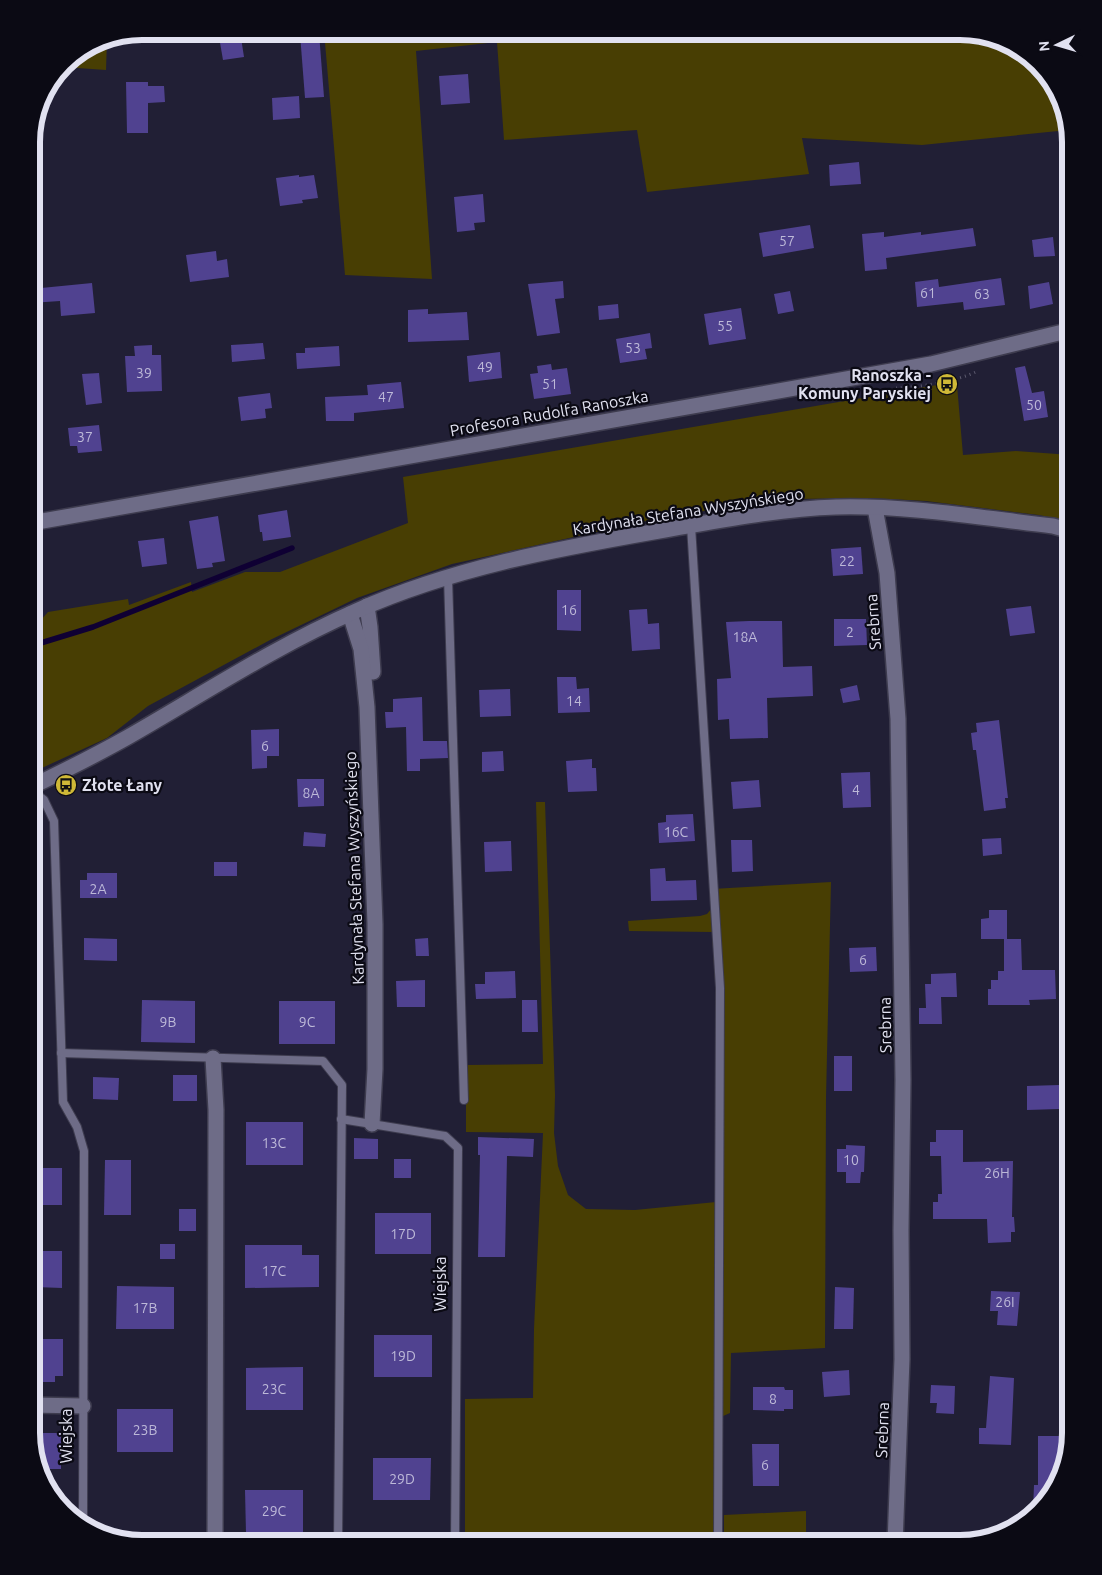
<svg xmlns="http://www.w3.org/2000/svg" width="1102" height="1575" font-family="Ubuntu,sans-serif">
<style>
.green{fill:#483e03}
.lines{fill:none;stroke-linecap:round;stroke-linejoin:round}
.stream{stroke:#0f0033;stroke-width:5.5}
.building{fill:#504290}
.lane-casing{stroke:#3e3c4f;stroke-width:10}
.street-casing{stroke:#3e3c4f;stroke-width:18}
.secondary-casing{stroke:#3e3c4f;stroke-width:18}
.path{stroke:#5d5b6f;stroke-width:3;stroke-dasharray:1 4;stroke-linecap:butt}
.lane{stroke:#6e6c87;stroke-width:8}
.street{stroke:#6e6c87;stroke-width:15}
.secondary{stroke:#6e6c87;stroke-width:15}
.labels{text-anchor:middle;stroke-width:4.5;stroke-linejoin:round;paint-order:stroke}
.number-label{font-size:14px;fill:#bdb9d8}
.poi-label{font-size:16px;font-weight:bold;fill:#e1e1f0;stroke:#0b0a14;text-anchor:end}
.street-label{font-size:16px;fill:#e1e1f0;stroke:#0b0a14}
.rim{fill:none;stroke:#e1e1f0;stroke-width:6}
</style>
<rect width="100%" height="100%" fill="#211f35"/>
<g class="green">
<polygon points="324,31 967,31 1016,46 1056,86 1068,130 922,145 802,138 809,174 647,192 637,130 504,140 497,42 416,51 432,279 345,275"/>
<path d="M107 38 106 70 63 67C72 54 92 41 107 38Z"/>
<polygon points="937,385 939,390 957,385 963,455 1016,451 1071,455 1071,522 1039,515 926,501 872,498 790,499 669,516 452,564 357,598 270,640 148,706 107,738 31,773 31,622 40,621 48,612 128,599 129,605 191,582 192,592 245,572 280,572 408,523 403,477"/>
<polygon points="536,802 545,802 555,1095 554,1133 558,1166 568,1195 586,1209 635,1210 716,1202 716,996 712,932 629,931 628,921 700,916 707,914 712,908 712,889 831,882 826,1098 825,1348 731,1353 730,1413 714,1420 715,1544 465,1544 465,1399 533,1398 534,1329 543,1133 466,1132 466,1065 543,1064"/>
<polygon points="806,1511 806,1544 724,1544 724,1515"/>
</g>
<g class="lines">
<polyline class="stream" points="31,646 93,627 292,548"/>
</g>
<g class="building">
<polygon points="218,31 240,31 244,57 223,60"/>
<polygon points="319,33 324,97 305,98 300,34"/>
<polygon points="468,74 470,103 441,105 439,76"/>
<polygon points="126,82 148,82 148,86 164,86 165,102 148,103 148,133 127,133"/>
<polygon points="299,96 300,118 273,120 272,98"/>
<polygon points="859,162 861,184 830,186 829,165"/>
<polygon points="299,175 299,177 314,175 318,198 302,200 303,203 280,206 276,178"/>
<polygon points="483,194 485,222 474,223 475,230 457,232 454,197"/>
<polygon points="810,225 814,248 763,257 759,233"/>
<polygon points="973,228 976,246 886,258 887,269 865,271 862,234 884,232 884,237 921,232 921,235"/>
<polygon points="1053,237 1055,256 1034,257 1032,240"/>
<polygon points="216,251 217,261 227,259 229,277 190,282 186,255"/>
<polygon points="1001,278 1005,305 964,310 963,302 917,307 915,282 938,279 939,287"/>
<polygon points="563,281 564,298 555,299 560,333 537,336 528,284"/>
<polygon points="1049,282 1053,304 1030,309 1028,286"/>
<polygon points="92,283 95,313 61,316 60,301 31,303 31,289"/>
<polygon points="790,291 794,311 778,314 774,294"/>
<polygon points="618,304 619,318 599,320 598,306"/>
<polygon points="741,308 746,339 709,345 704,314"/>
<polygon points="428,309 428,314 467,312 469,340 408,342 408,310"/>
<polygon points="650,333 652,348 645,349 647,359 620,363 616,339"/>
<polygon points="263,343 265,359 232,362 231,345"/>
<polygon points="152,345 152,355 161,355 162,391 127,392 125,356 135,356 134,346"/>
<polygon points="339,346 340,366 297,369 296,353 305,353 305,348"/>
<polygon points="500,352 502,378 469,382 467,356"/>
<polygon points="551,364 552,370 567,368 571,394 534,399 530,374 538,373 537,366"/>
<polygon points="1025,366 1032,393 1044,391 1048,417 1024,421 1015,368"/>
<polygon points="99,373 102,403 86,405 82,374"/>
<polygon points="401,382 404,408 354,413 354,421 326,421 325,397 368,395 367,385"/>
<polygon points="270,393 272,408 265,409 266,418 241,421 238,397"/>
<polygon points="99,425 102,451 78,453 77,446 70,446 68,428"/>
<polygon points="287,510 291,537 263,541 262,532 260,532 258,515"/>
<polygon points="218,516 225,561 212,563 213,567 197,569 189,521"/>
<polygon points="164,538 167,564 142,567 138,541"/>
<polygon points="861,547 863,574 833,576 831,549"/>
<polygon points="557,590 581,590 581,631 557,630"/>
<polygon points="1031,606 1035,633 1010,636 1006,609"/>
<polygon points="647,609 648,624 659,623 660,649 632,651 629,610"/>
<polygon points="834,619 866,619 867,645 834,646"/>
<polygon points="749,621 782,621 783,667 812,666 813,696 767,698 768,738 730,739 729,719 718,720 717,679 731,678 726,622"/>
<polygon points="557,677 576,677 577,689 589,688 590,712 558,713"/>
<polygon points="857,685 860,700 843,703 840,689"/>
<polygon points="510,689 511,716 480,717 479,690"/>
<polygon points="422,697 423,741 447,741 448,758 420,759 420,771 407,771 406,727 386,728 385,712 393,712 393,699"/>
<polygon points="999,720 1008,798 1005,798 1006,808 984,811 976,750 973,750 971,733 977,732 976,723"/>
<polygon points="279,729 279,756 267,756 267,768 252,769 251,730"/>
<polygon points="503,751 504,771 482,772 482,752"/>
<polygon points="592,759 592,768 596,768 597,791 568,792 566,761"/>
<polygon points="870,772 871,807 843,808 841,773"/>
<polygon points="297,779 324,779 324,806 298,807"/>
<polygon points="759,780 761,807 733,809 731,782"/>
<polygon points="693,814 695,841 659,843 658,823 666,822 666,815"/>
<polygon points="304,832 326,834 325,847 303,846"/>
<polygon points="1001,838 1002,854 983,856 982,839"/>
<polygon points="731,840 752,840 753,871 732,872"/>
<polygon points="511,841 512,871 485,872 484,842"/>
<rect x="214" y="862" width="23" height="14"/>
<polygon points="665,868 666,881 696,880 697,900 651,901 650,869"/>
<polygon points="87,873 117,873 117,898 80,898 80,880 87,880"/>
<polygon points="989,910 1007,910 1007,939 1021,939 1022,970 1055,970 1056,999 1029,1000 1030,1005 988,1005 988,989 991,989 991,980 998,980 998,971 1004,971 1004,939 981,939 981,919 989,918"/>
<polygon points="84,938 117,939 117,961 84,960"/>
<polygon points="428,938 429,956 416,956 415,939"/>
<polygon points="876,947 877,971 850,972 849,948"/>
<polygon points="515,971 516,998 476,999 475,984 485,984 485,972"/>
<polygon points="956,973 957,997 941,997 942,1024 919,1024 919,1008 926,1008 925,984 931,984 931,974"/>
<polygon points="425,980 425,1007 397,1007 396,981"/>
<polygon points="142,1000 195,1001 195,1043 141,1042"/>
<polygon points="522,1000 537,1000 538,1032 522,1032"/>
<rect x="279" y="1001" width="56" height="43"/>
<rect x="834" y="1056" width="18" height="35"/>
<rect x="173" y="1075" width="24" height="26"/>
<polygon points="93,1077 119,1078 118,1100 93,1099"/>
<polygon points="1059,1085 1059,1109 1027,1110 1027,1086"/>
<rect x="246" y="1122" width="57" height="43"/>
<polygon points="936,1130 963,1130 963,1162 1013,1161 1012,1217 1014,1217 1015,1232 1011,1232 1011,1242 988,1243 987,1219 933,1219 933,1202 938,1202 938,1194 942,1194 941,1156 930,1156 930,1142 936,1142"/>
<polygon points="478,1137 534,1139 533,1157 507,1156 505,1257 478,1257 480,1155 478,1155"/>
<polygon points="354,1138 378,1139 378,1159 354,1159"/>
<polygon points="846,1145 865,1146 864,1172 861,1172 860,1183 846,1183 846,1172 837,1172 837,1149 846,1149"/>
<rect x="394" y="1159" width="17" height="19"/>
<polygon points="105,1160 131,1160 131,1215 104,1215"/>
<polygon points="34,1168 62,1168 62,1205 35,1205"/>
<rect x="179" y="1209" width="17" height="22"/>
<rect x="375" y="1213" width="56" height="41"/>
<rect x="160" y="1244" width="15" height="15"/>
<polygon points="245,1245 302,1245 302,1255 319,1255 319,1287 245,1288"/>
<polygon points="36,1251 62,1251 62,1288 35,1287"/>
<polygon points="117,1286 174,1287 174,1329 116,1329"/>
<polygon points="835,1287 854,1288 853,1329 834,1329"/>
<polygon points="991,1291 1020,1292 1017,1326 997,1325 998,1311 990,1311"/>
<rect x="374" y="1335" width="58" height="42"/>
<polygon points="35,1339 63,1339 63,1376 55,1376 55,1382 39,1382 39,1376 35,1376"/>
<polygon points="303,1367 303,1410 246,1410 246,1368"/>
<polygon points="849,1370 850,1395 824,1397 822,1372"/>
<polygon points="990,1376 1014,1378 1011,1445 979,1444 979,1428 986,1428"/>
<polygon points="931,1385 955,1386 954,1414 936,1413 937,1403 930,1403"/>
<polygon points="753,1387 784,1387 785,1390 793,1390 793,1409 784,1409 784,1411 753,1410"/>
<rect x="117" y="1409" width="56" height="43"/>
<polygon points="35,1433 61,1433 61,1469 41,1469 35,1448"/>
<polygon points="1038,1436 1062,1436 1062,1465 1056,1489 1033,1511 1034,1485 1038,1485"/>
<polygon points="752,1444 779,1444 779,1486 753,1486"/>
<polygon points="373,1458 431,1458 430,1500 373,1500"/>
<polygon points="245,1490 303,1490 303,1533 246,1533"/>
</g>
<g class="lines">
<g class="lane-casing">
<g id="lane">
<polyline points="691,526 720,988 718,1544"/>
<polyline points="448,577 464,1100"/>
<polyline points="31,790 44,800 54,821 63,1102 77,1127 84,1151 83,1525"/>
<polyline points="61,1053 323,1061 342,1085 338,1544"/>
<polyline points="341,1119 445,1136 458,1148 455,1544"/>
</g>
</g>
<g class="street-casing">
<g id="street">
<polyline points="875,508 887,573 898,719 903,1080 901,1230 902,1359 895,1544"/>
<polyline points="367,606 370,627 373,672"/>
<polyline points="350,614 361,649 367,707 375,924 375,1069 372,1124"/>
<path d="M31 787C64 771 96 755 128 737 203 694 276 646 356 611 452 568 556 549 659 531 718 521 777 509 836 507 906 505 983 518 1053 526L1071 531"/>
<polyline points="213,1058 216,1110 215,1544"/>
<polyline points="31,1405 83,1406"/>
</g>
</g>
<g class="secondary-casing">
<polyline id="secondary" points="31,523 931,364 1071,330"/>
</g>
<path class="path" d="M896 388C921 387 955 382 978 371"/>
<use href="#lane" class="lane"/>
<use href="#street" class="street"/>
<use href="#secondary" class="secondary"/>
</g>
<defs>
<g id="bus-disc" transform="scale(1.125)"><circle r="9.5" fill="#cfb837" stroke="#0b0a14"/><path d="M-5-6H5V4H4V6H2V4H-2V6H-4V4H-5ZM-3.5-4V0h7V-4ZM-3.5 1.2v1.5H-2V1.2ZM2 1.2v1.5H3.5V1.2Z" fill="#111"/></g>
</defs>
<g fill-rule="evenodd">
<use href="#bus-disc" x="947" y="384"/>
<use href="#bus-disc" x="66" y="785"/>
</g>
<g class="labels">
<g class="number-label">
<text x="787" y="246">57</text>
<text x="928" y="298">61</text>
<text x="982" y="299">63</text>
<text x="725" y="331">55</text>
<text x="633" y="353">53</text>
<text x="485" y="372">49</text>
<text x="144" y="378">39</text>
<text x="550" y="389">51</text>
<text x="386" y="402">47</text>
<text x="1034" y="410">50</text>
<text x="85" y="442">37</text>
<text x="847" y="566">22</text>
<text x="569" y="615">16</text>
<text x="850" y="637">2</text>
<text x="745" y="642">18A</text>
<text x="574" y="706">14</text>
<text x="265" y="751">6</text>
<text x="856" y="795">4</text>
<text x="311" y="798">8A</text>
<text x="676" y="837">16C</text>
<text x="98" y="894">2A</text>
<text x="863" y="965">6</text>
<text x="168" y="1027">9B</text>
<text x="307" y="1027">9C</text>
<text x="274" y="1148">13C</text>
<text x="851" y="1165">10</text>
<text x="997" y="1178">26H</text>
<text x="403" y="1239">17D</text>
<text x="274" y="1276">17C</text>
<text x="1005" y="1307">26I</text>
<text x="145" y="1313">17B</text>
<text x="403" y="1361">19D</text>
<text x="274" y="1394">23C</text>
<text x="773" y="1404">8</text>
<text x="145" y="1435">23B</text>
<text x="765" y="1470">6</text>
<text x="402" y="1484">29D</text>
<text x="274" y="1516">29C</text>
</g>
<g class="poi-label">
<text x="931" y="381">Ranoszka -<tspan x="931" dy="18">Komuny Paryskiej</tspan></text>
<text x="82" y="791" text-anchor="start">Złote Łany</text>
</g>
<g class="street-label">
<text transform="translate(549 413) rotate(-10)" y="6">Profesora Rudolfa Ranoszka</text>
<text transform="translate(688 511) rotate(-9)" y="6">Kardynała Stefana Wyszyńskiego</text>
<text transform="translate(873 622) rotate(-94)" y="6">Srebrna</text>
<text transform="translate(354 868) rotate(-92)" y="6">Kardynała Stefana Wyszyńskiego</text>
<text transform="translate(885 1025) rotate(-91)" y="6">Srebrna</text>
<text transform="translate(440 1284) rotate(-90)" y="6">Wiejska</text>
<text transform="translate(882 1430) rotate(-88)" y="6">Srebrna</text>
<text transform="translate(66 1436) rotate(-90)" y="6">Wiejska</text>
</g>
</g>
<path d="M0 0H1102V1575H0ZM142 40H960A102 102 0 0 1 1062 142V1433A102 102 0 0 1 960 1535H142A102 102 0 0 1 40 1433V142A102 102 0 0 1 142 40Z" fill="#0b0a14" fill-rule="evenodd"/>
<path class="rim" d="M142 40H960A102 102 0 0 1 1062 142V1433A102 102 0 0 1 960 1535H142A102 102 0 0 1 40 1433V142A102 102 0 0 1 142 40Z"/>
<g transform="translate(1057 45) rotate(265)" stroke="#0b0a14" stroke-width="4" paint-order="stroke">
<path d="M0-4L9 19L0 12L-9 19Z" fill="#e1e1f0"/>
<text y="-8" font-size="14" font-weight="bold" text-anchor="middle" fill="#e1e1f0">N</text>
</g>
</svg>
